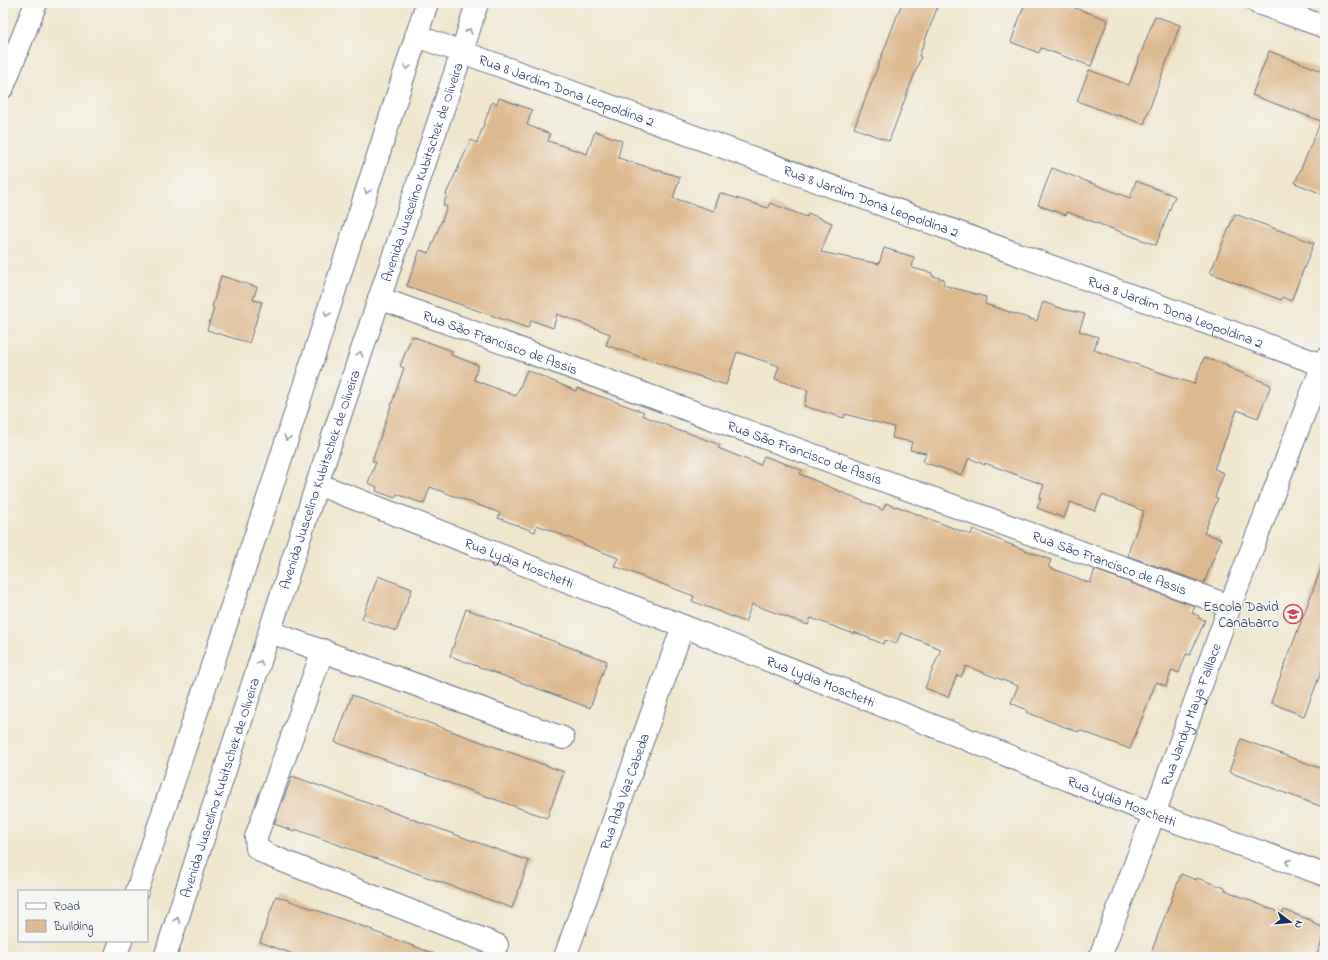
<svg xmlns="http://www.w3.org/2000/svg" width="1328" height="960" font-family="'Indie Flower',sans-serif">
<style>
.building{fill:#deba91}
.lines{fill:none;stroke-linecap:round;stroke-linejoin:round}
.minor-casing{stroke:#656f85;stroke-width:24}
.major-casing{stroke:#656f85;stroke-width:24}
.minor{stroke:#fff;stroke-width:22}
.major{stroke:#fff;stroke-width:22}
.oneway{stroke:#8d97ae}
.labels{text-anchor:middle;stroke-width:3.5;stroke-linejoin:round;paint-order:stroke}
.street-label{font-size:14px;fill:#1b2f5e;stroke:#f6f6f2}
.poi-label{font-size:14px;fill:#1b2f5e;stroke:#f6f6f2;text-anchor:end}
</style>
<rect width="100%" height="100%" fill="#f6f6f2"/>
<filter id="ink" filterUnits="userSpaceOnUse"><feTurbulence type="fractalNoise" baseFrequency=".025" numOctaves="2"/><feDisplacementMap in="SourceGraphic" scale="8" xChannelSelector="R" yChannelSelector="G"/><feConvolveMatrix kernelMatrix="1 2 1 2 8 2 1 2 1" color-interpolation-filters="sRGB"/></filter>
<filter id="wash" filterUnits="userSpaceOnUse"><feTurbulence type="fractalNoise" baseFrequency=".012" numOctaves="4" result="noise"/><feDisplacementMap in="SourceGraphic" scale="16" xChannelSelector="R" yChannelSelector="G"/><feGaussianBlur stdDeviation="0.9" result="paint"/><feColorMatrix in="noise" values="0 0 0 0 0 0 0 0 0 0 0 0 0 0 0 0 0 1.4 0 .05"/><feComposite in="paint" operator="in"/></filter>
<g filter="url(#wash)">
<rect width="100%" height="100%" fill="#efe6cd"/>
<g id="blocks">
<g class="building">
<polygon points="902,3 939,3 919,56 921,57 889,141 854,128"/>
<polygon points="1025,3 1062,3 1108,20 1091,66 1041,48 1039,53 1011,42"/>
<polygon points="1155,16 1180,25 1144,124 1118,115 1117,116 1077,101 1089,70 1129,85"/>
<polygon points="1269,51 1325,72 1325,195 1295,183 1321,121 1252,95"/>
<polygon points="499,98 532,110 527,125 550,134 548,141 587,154 595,131 622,141 618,158 680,177 673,198 714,211 720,193 768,208 770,203 807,217 808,213 832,223 821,252 879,264 884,248 914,257 912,268 932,273 932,276 944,279 943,285 986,297 985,304 1037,321 1043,302 1063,309 1085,314 1079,331 1098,337 1094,350 1194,384 1204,358 1228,365 1227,367 1271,385 1258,418 1237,410 1214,469 1224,473 1215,497 1218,498 1204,533 1221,539 1204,583 1128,556 1131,544 1144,511 1102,495 1095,511 1070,502 1064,518 1037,508 1041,499 1039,498 1044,485 985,463 985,465 969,458 962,475 923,462 926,453 910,450 912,442 892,438 894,427 845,414 844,418 804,406 808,390 775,379 779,366 737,352 726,385 649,360 606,345 610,334 557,314 553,328 531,320 528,328 407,286 420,250 429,253 447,207 443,205 447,195 446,194 471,140 477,143 492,102 497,104"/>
<polygon points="1052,168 1130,198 1136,181 1175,196 1156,245 1067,212 1066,215 1038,205"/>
<polygon points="1235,214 1314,243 1291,301 1282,297 1281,300 1210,273"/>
<polygon points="221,276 257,287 253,300 262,302 249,343 207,330 214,308 212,307"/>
<polygon points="412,336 452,351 451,355 478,365 474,380 516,396 527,370 576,391 577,388 644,412 642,415 682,432 683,431 720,445 718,448 760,465 764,456 802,470 800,474 883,510 886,503 895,507 896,506 971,535 973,529 1004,542 1051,560 1048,567 1090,583 1095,570 1195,606 1192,613 1199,616 1198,618 1205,620 1190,655 1186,654 1179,673 1172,670 1166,686 1156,682 1130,749 1079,730 1078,732 1026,712 1027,710 1011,703 1018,686 966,666 961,677 957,675 948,697 925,688 941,649 901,633 896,644 885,640 883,644 854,632 854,634 811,618 808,625 752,604 745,622 692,601 694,596 614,566 618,558 582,544 582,543 537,525 535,532 498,518 500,513 430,487 424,504 397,494 395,498 376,491 377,487 368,483 376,462 372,461 404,368 400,366"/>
<polygon points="1323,563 1325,564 1325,662 1304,716 1281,707 1271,702"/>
<polygon points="378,576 412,589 396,631 362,619"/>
<polygon points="466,609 607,661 590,708 450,656"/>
<polygon points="352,695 564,772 547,818 335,742"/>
<polygon points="1241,739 1325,770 1325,808 1229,772"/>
<polygon points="292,776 529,861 512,908 295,829 294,831 274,824"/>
<polygon points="1181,874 1196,880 1197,878 1225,888 1225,890 1268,908 1283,913 1284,910 1313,921 1312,923 1325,928 1325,933 1316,957 1170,957 1152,950"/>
<polygon points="276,896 373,930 372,931 435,954 434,957 301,957 260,942"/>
</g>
</g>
</g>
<g filter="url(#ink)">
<use href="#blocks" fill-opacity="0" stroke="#656f85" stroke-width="1"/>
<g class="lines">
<g class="minor-casing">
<g id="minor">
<polyline points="1258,3 1325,27"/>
<path id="s1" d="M416 36 462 52 1325 366"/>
<polyline points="3,87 36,3"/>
<path id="s2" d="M379 298 1230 606"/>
<path id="s3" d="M317 484 683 626 1154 814 1325 875"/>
<polyline points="270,632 563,738"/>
<polyline points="323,650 256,837 257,848 268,855 497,945"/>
<path id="s4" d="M565 957 683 626"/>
<path id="s5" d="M1100 957 1154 814 1230 606 1325 359"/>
</g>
</g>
<g class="major-casing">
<g id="major">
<polyline points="137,891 271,489 427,3"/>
<polyline points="115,957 121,941"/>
<path id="s6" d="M165 957 317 484 462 52 477 3"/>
</g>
</g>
<use href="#minor" class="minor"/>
<use href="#major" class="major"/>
</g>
<defs><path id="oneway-chevron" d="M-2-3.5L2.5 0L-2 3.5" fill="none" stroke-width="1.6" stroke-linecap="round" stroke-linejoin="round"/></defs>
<g class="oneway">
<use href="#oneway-chevron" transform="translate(469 31) rotate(-73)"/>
<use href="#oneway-chevron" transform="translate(407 67) rotate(108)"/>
<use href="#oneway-chevron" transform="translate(367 191) rotate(108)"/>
<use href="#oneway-chevron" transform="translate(327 314) rotate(108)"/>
<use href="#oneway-chevron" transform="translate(360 354) rotate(-72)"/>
<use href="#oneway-chevron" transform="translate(287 438) rotate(108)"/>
<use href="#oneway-chevron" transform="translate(260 663) rotate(-72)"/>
<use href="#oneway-chevron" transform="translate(1288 862) rotate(-160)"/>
<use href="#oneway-chevron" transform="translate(177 920) rotate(-72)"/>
</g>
</g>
<defs>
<g id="school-ring" transform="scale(1)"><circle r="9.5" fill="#f6f6f2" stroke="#d1495b" stroke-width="1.5"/><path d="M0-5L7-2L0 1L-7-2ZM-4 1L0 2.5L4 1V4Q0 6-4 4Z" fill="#d1495b"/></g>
</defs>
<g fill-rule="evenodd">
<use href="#school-ring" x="1293" y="614"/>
</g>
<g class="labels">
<g class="street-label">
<text dy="5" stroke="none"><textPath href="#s1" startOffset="160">Rua 8 Jardim Dona Leopoldina 2</textPath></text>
<text dy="5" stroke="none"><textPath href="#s6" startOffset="826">Avenida Juscelino Kubitschek de Oliveira</textPath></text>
<text dy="5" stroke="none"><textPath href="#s1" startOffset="484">Rua 8 Jardim Dona Leopoldina 2</textPath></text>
<text dy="5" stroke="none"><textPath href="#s1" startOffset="808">Rua 8 Jardim Dona Leopoldina 2</textPath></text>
<text dy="5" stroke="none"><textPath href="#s2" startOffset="129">Rua São Francisco de Assis</textPath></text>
<text dy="5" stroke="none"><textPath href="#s2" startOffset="453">Rua São Francisco de Assis</textPath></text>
<text dy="5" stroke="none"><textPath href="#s6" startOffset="502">Avenida Juscelino Kubitschek de Oliveira</textPath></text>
<text dy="5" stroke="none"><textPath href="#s3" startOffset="217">Rua Lydia Moschetti</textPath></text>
<text dy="5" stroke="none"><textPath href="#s2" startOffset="777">Rua São Francisco de Assis</textPath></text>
<text dy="5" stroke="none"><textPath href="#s3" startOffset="541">Rua Lydia Moschetti</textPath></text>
<text dy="5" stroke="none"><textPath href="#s5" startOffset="259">Rua Jandyr Maya Faillace</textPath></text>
<text dy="5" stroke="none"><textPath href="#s6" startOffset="178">Avenida Juscelino Kubitschek de Oliveira</textPath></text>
<text dy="5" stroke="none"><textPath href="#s4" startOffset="176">Rua Ada Vaz Cabeda</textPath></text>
<text dy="5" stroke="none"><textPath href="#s3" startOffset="865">Rua Lydia Moschetti</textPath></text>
</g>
<g class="poi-label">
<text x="1279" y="611">Escola David<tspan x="1279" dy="16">Canabarro</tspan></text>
</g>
</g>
<rect width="1328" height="960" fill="none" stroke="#f6f6f2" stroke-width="16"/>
<rect x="18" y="890" width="130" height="52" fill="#f6f6f2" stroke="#9ea6b7"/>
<rect x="26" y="903" width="20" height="6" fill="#ffffff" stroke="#9ea6b7"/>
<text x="54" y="910" font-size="12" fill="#1b2f5e">Road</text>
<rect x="26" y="920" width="20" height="12" fill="#deba91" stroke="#9ea6b7"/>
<text x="54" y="930" font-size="12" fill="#1b2f5e">Building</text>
<g transform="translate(1290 922) rotate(106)" stroke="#f6f6f2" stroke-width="3" paint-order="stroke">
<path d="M0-3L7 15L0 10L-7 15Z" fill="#1b2f5e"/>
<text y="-6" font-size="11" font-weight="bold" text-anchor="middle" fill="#1b2f5e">N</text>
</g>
</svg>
